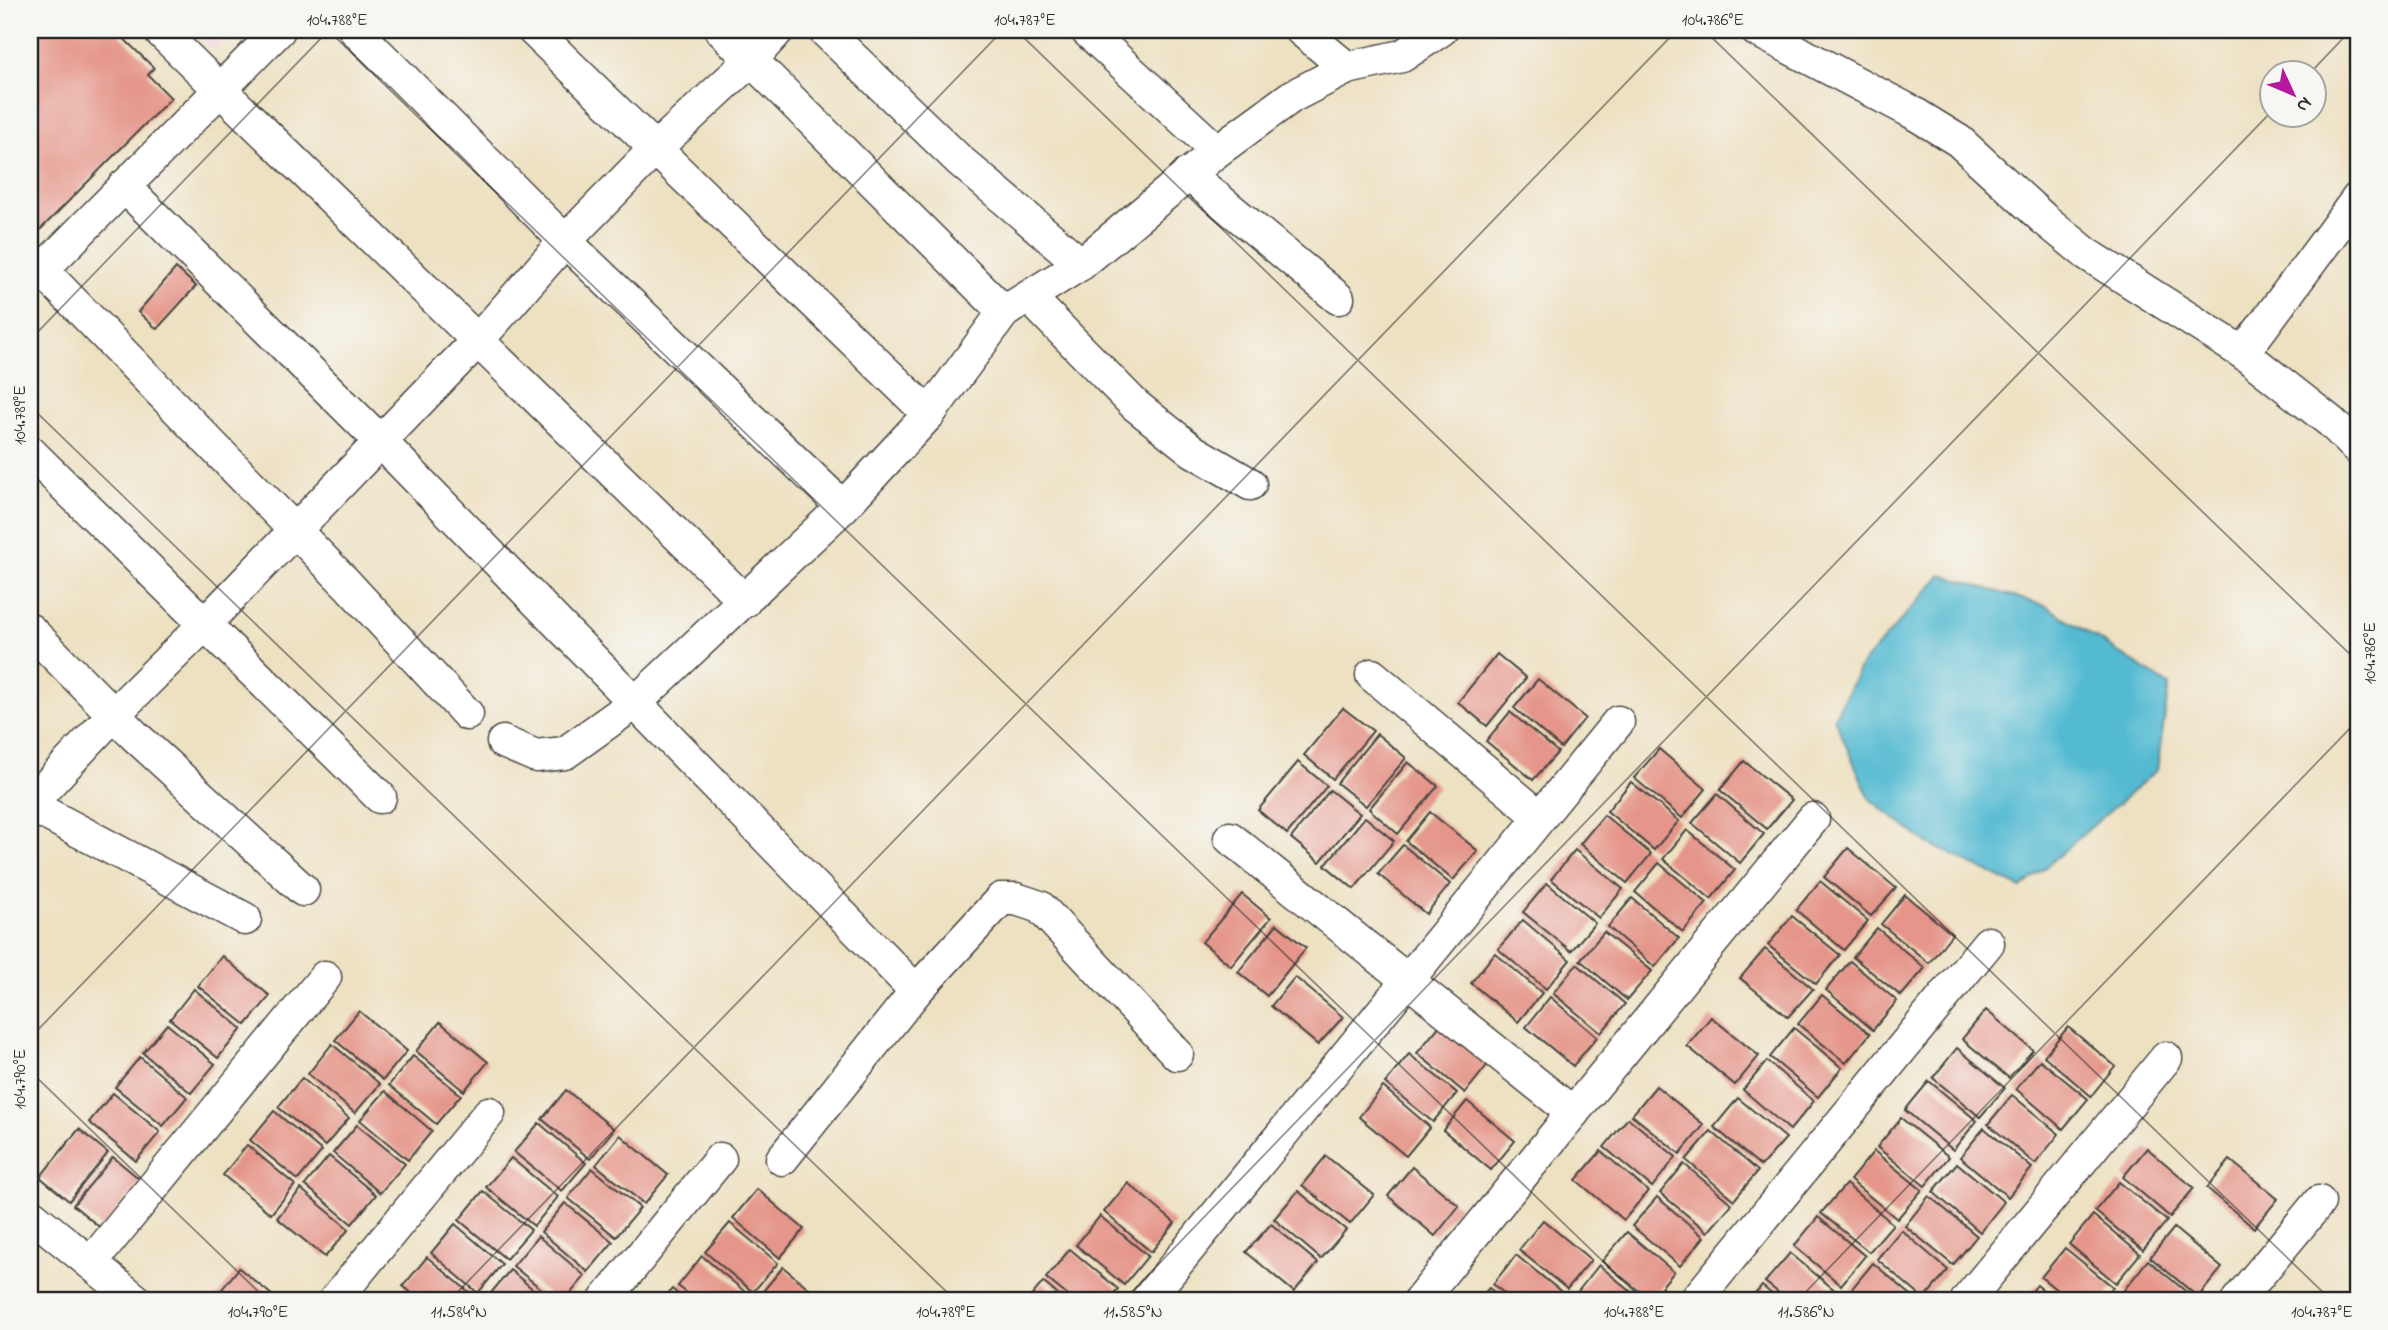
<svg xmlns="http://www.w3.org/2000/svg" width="2388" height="1330" font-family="'Indie Flower',sans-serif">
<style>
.built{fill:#f4cfde}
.water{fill:#53bad1;stroke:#3f727e;stroke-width:2}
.building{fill:#e59589}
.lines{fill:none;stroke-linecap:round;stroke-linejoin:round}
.street-casing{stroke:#484642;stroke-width:35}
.street{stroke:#fff;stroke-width:32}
.ticks{fill:none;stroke:#2b2b2b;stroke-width:2;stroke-opacity:0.45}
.neatline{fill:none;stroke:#2b2b2b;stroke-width:2.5}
.ticks-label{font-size:18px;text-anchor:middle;fill:#2b2b2b}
</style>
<rect width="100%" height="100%" fill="#f6f6f2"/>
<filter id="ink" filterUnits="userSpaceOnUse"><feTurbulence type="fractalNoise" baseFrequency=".0143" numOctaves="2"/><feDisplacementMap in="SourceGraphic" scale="14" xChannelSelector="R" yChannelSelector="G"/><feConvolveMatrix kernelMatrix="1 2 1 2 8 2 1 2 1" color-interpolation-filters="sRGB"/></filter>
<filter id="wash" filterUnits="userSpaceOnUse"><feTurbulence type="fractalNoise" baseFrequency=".00686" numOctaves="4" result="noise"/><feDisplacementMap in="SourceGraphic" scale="28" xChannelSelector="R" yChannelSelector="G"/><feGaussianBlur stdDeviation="1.57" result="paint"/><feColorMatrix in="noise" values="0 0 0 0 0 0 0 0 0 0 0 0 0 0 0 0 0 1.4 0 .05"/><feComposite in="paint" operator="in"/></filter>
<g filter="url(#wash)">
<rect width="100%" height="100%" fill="#eee1c2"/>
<polygon class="built" points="191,30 236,30 220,46 209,48"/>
<polygon class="water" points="1941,575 2046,606 2169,685 2157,770 2021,888 1925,842 1870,799 1834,718 1862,664"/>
<g id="blocks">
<g class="building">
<polygon points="30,30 115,30 154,68 148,75 171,98 30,240"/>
<polygon points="176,268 196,286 157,329 138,312"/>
<polygon points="1497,654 1526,678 1487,726 1458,702"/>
<polygon points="1538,679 1585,718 1561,748 1514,708"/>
<polygon points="1343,708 1373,731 1333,779 1304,755"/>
<polygon points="1510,712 1558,752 1533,780 1486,741"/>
<polygon points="1377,734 1406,758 1366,806 1337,783"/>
<polygon points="1659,749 1706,789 1682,818 1634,778"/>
<polygon points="1744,761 1792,800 1767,829 1720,790"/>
<polygon points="1298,762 1327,786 1287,834 1258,810"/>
<polygon points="1408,762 1438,786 1398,834 1369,809"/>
<polygon points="1631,782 1679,821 1654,850 1607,811"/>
<polygon points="1330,790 1360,814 1320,862 1291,838"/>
<polygon points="1717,794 1764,834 1740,863 1692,823"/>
<polygon points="1430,812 1478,851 1453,880 1406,841"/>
<polygon points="1604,815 1651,854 1627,883 1580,844"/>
<polygon points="1365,817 1394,841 1354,889 1325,865"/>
<polygon points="1687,830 1735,870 1711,899 1663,859"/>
<polygon points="1403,845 1450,884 1426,914 1378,874"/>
<polygon points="1848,848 1896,888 1871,916 1824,877"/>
<polygon points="1575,850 1623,889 1599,918 1551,879"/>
<polygon points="1659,863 1707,903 1683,932 1635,892"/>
<polygon points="1820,881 1868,921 1844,950 1796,910"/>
<polygon points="1547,883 1595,923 1571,951 1523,912"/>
<polygon points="1242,894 1271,918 1231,966 1202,942"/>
<polygon points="1905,895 1952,934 1929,963 1881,924"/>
<polygon points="1632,898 1679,938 1655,967 1608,927"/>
<polygon points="1792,916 1840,955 1816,984 1768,945"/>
<polygon points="1523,920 1570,960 1546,989 1498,949"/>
<polygon points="1277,924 1306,948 1267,996 1238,972"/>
<polygon points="1877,928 1925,968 1901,996 1853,957"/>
<polygon points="1604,932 1652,971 1627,1000 1580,960"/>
<polygon points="1765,949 1813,989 1788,1017 1740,978"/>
<polygon points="1495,953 1542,993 1518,1022 1471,983"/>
<polygon points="222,956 270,996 246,1025 198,986"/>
<polygon points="1850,961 1897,1001 1873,1030 1826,990"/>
<polygon points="1577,964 1625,1004 1601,1033 1553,993"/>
<polygon points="1295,977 1343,1017 1318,1045 1271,1006"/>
<polygon points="194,989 242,1029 218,1058 170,1019"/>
<polygon points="1822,995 1870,1034 1846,1063 1798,1024"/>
<polygon points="1550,997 1597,1037 1573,1066 1526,1027"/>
<polygon points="1986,1010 2033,1050 2009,1078 1962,1039"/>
<polygon points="359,1011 407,1051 383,1080 335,1040"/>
<polygon points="1711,1017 1759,1056 1735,1085 1687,1046"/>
<polygon points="440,1022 488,1062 464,1091 416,1051"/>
<polygon points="167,1024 215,1064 191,1093 143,1053"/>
<polygon points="1441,1024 1489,1063 1465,1093 1417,1053"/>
<polygon points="2068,1027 2115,1066 2091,1096 2044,1056"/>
<polygon points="1794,1028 1842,1068 1818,1097 1770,1057"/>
<polygon points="332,1044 380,1084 355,1113 308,1074"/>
<polygon points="1957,1048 2005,1088 1980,1117 1933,1078"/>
<polygon points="1409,1054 1457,1093 1433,1122 1385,1083"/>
<polygon points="413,1056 461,1095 436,1124 389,1085"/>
<polygon points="140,1057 187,1097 163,1126 115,1087"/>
<polygon points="2040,1060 2088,1099 2063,1129 2016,1089"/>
<polygon points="1767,1061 1814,1101 1790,1130 1743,1090"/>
<polygon points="302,1078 349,1118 325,1146 278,1107"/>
<polygon points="1929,1081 1977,1121 1953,1150 1905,1110"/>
<polygon points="1656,1086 1704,1125 1680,1154 1632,1115"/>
<polygon points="1383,1087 1430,1127 1406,1156 1359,1117"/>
<polygon points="566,1090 614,1129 590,1159 542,1119"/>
<polygon points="385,1091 432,1131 408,1160 360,1120"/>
<polygon points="113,1093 160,1132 136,1161 89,1122"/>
<polygon points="2012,1095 2059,1134 2035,1164 1988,1124"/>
<polygon points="1738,1098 1786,1138 1761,1166 1714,1127"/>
<polygon points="1467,1101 1515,1141 1491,1170 1443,1130"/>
<polygon points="274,1111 322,1151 298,1180 250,1140"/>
<polygon points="1628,1118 1676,1157 1652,1187 1604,1147"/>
<polygon points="1901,1118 1949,1157 1925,1186 1877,1147"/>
<polygon points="539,1123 586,1163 562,1191 514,1152"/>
<polygon points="357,1125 405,1164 380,1193 333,1153"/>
<polygon points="1984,1128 2032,1168 2008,1197 1960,1157"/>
<polygon points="79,1129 108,1153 69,1201 40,1177"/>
<polygon points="1711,1131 1758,1171 1734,1200 1686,1160"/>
<polygon points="620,1135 668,1175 644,1204 596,1165"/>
<polygon points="247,1145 295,1185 271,1214 223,1175"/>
<polygon points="2147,1148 2194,1188 2170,1217 2123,1177"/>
<polygon points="1601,1151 1648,1191 1624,1220 1576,1180"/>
<polygon points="1874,1151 1922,1190 1897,1219 1850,1180"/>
<polygon points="329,1156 376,1195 352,1224 305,1185"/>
<polygon points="1326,1156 1374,1195 1350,1224 1302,1185"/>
<polygon points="113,1157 142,1181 102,1229 73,1205"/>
<polygon points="511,1158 558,1197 534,1226 486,1187"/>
<polygon points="2230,1160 2278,1199 2254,1228 2207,1188"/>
<polygon points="1957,1163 2004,1202 1980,1232 1933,1192"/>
<polygon points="1684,1164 1732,1204 1708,1232 1660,1193"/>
<polygon points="1412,1167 1459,1206 1435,1236 1388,1196"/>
<polygon points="592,1168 640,1208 616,1237 568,1198"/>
<polygon points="2119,1182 2167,1221 2143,1250 2095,1211"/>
<polygon points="1128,1183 1175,1223 1151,1252 1104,1212"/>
<polygon points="1846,1184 1893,1224 1869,1252 1821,1213"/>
<polygon points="301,1189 349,1229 325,1257 277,1218"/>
<polygon points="757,1189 804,1229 780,1258 733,1218"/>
<polygon points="483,1191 531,1230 506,1259 459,1220"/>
<polygon points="1298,1191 1346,1230 1321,1259 1274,1219"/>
<polygon points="1929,1196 1977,1236 1953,1265 1905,1226"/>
<polygon points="1657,1197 1704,1237 1680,1266 1632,1226"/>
<polygon points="565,1203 613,1242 588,1272 541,1232"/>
<polygon points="2093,1215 2140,1254 2116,1283 2069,1244"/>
<polygon points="1100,1216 1148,1256 1124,1285 1076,1245"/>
<polygon points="1818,1217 1865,1256 1841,1285 1794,1246"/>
<polygon points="1543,1220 1591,1260 1567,1289 1519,1250"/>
<polygon points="730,1223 778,1263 753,1292 705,1252"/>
<polygon points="455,1224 502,1264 478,1293 431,1253"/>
<polygon points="1271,1224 1318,1263 1294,1292 1246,1252"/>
<polygon points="2174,1228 2222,1268 2198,1297 2150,1257"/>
<polygon points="1901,1230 1948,1270 1924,1299 1877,1259"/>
<polygon points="1627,1232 1674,1272 1650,1300 1602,1261"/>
<polygon points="538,1236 585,1276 565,1300 555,1300 513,1266"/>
<polygon points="2065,1248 2113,1287 2102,1300 2069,1300 2041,1277"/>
<polygon points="1070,1249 1118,1289 1108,1300 1073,1300 1046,1278"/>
<polygon points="1790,1253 1837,1292 1831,1300 1788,1300 1765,1282"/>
<polygon points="1516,1255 1564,1294 1559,1300 1512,1300 1493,1284"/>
<polygon points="702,1256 750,1296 746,1300 696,1300 678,1286"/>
<polygon points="427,1257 475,1297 472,1300 420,1300 403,1286"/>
<polygon points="2148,1260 2196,1300 2136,1300 2124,1290"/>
<polygon points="1873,1263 1917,1300 1859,1300 1849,1292"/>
<polygon points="1599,1265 1641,1300 1582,1300 1575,1295"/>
<polygon points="783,1267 823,1300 764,1300 759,1296"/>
<polygon points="239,1268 278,1300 218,1300 215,1298"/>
<polygon points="510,1270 546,1300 488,1300 486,1299"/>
<polygon points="1043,1282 1064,1300 1028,1300"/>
<polygon points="2037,1285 2055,1300 2025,1300"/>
<polygon points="1762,1286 1779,1300 1750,1300"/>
<polygon points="1489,1288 1504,1300 1479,1300"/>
<polygon points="672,1289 685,1300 663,1300"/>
<polygon points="2120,1293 2128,1300 2114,1300"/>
</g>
</g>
</g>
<g filter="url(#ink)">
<use href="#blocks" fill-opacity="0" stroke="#484642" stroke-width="2"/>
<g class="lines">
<g class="street-casing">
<g id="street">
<polyline points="159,30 745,601"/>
<polyline points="355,30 565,241 843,507"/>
<polyline points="533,30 929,414"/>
<polyline points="721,30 1004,312"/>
<polyline points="824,30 959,160 1081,264"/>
<polyline points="1086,30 1217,151"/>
<polyline points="1301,30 1347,68"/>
<polyline points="1756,30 1912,112 1959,141 2044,219 2087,254 2243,353 2331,422 2358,449"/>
<polyline points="1188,174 1338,298"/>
<polyline points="124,186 381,442 916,991"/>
<polyline points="30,262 42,270 348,585 467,714"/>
<polyline points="42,270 279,30"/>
<polyline points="1029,297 1135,405 1193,451 1250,484"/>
<polyline points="2243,353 2358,198"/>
<polyline points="30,452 380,797"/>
<polyline points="30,630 134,735 303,890"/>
<polyline points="1372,675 1540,817"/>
<polyline points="503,742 536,756 565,753 636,702 843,507 929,414 1004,312 1081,264 1217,151 1291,97 1347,68 1402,56 1441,30"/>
<polyline points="30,804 113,715 204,625 478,340 565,241 656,148 751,60 778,30"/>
<polyline points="30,805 245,919"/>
<polyline points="1230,838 1573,1113"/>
<polyline points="782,1159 916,991 1001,899 1016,899 1040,907 1177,1054"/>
<polyline points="30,1214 136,1300"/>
<polyline points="91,1263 325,977"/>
<polyline points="335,1300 489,1113"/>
<polyline points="605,1300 720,1159"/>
<polyline points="1147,1300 1618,722"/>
<polyline points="1420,1300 1813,819"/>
<polyline points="1696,1300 1988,943"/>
<polyline points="1967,1300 2166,1058"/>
<polyline points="2238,1300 2319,1202"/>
</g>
</g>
<use href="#street" class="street"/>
</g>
</g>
<path class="ticks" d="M328 30 1643 1300M1016 30 2331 1300M1704 30 2358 662M2309 74 2351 30M30 340 329 30M30 406 955 1300M30 1038 1003 30M30 1071 267 1300M450 1300 1677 30M1124 1300 2272 111M1798 1300 2358 720"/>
<rect width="2388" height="1330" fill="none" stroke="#f6f6f2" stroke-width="77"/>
<g transform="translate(2293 94) rotate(134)"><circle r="33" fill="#f6f6f2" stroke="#a5a5a2" stroke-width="2"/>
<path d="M0-5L12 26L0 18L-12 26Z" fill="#b5179e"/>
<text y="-10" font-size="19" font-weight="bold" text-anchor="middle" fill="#2b2b2b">N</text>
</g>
<rect x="38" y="38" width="2312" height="1254" class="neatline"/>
<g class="ticks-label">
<text x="337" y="25">104.788°E</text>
<text x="1025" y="25">104.787°E</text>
<text x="1713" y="25">104.786°E</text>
<text transform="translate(19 415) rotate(-90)" y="6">104.789°E</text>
<text transform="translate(2369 653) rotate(-90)" y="6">104.786°E</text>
<text transform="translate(19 1079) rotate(-90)" y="6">104.790°E</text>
<text x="258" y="1317">104.790°E</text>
<text x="459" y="1317">11.584°N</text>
<text x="946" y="1317">104.789°E</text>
<text x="1133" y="1317">11.585°N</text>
<text x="1634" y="1317">104.788°E</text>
<text x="1806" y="1317">11.586°N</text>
<text x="2322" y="1317">104.787°E</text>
</g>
</svg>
